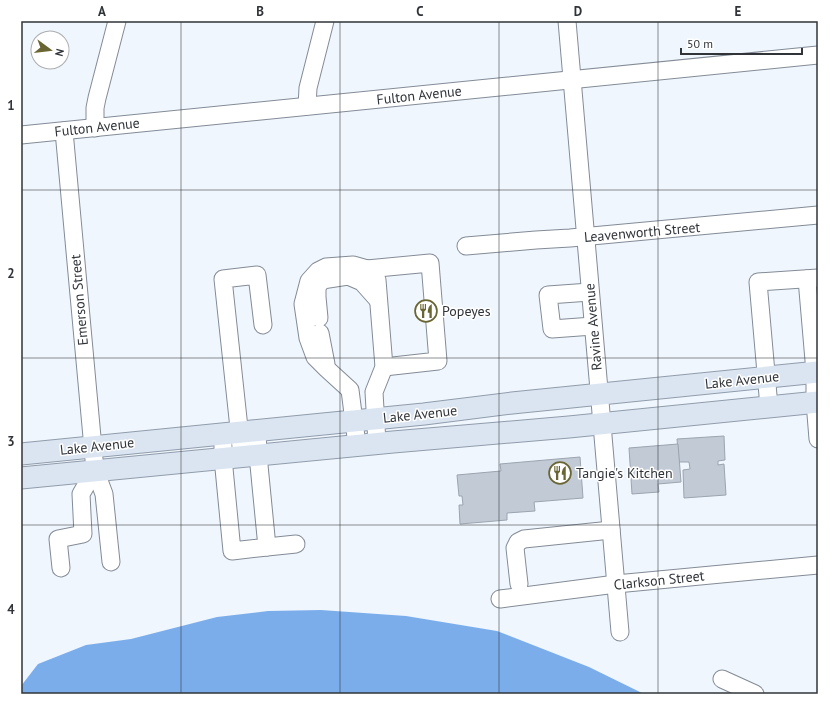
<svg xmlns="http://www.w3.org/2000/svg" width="839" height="715" font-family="'PT Sans',sans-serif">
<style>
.water{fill:#7cadeb}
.building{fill:#c1cad5;stroke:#9ba4af}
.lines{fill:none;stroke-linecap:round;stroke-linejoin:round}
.minor-casing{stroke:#838b96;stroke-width:19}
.major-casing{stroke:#909cab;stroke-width:23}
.minor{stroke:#fff;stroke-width:17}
.major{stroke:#dbe5f2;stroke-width:21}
.grid{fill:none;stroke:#303439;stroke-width:1;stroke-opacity:0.55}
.labels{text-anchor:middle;stroke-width:3;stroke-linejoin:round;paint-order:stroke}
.street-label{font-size:14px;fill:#303439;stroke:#fff}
.poi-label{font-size:14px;fill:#303439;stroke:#fff;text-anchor:start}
.neatline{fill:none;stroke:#303439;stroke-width:1.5}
.grid-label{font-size:13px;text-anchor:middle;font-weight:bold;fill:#303439}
</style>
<rect width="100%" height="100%" fill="#f0f6fd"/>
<polygon class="water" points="321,610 406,616 497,631 589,667 644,694 21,694 21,686 38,664 86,645 131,639 217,617 268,611"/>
<g class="building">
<polygon points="724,436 725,460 718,461 718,465 724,464 726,495 684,498 683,470 690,469 689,462 679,462 677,439"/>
<polygon points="678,444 681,482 658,484 659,492 632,494 629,448"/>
<polygon points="580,457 583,498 534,502 535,511 507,513 507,520 460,524 459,505 463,505 462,496 459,496 457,475 501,471 500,464"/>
</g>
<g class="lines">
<g class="minor-casing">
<g id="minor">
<polyline points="567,21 620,632"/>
<polyline points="307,106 308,88 325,21"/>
<polyline points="95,128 95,108 97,98 117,21"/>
<polyline points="64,131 95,470 104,494 111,562"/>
<polyline points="21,135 818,55"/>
<polyline points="466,246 536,240 570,238 818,215"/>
<polyline points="367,269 430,263 438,361 384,367"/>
<polyline points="807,279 815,372 815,402 818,439"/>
<polyline points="590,292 548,295 552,329 593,326"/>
<polyline points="319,318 317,297 317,287 322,280 348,276 362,282 378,300"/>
<polyline points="320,333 326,364"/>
<polyline points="769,407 758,282 818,278"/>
<polyline points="223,434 223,458 232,551 267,547 258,455 257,430"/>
<polyline points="357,445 350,390 327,369 315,357 308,338 303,304 309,281 318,271 326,267 353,265 367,269 377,280 384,367 374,392 377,443"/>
<polyline points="242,456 223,279 257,275 263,325"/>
<polyline points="267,547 296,544"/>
<polyline points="61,568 58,539 83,534 81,494 95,470"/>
<polyline points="519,584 515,548 518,542 524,539 611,530"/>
<polyline points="500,599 616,584 818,565"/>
<polyline points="722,679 755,694"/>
</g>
</g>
<g class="major-casing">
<g id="major">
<polyline points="21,454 424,414 512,403 818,372"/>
<polyline points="21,478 393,442 569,427 818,402"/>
</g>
</g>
<use href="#minor" class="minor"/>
<use href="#major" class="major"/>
</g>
<path class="grid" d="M181 21V694M340 21V694M499 21V694M658 21V694M21 190H818M21 358H818M21 525H818"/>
<defs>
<g id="restaurant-ring" transform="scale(1.15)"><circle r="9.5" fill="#fff" stroke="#6a6633" stroke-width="1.5"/><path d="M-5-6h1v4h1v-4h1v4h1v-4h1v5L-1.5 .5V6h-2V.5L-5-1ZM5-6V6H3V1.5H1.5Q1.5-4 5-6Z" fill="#6a6633"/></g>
</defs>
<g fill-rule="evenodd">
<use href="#restaurant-ring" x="426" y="311"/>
<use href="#restaurant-ring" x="560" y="473"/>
</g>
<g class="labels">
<g class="street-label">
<text transform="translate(419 95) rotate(-6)" y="5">Fulton Avenue</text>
<text transform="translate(97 127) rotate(-6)" y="5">Fulton Avenue</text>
<text transform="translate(642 232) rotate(-5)" y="5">Leavenworth Street</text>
<text transform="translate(79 300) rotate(-95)" y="5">Emerson Street</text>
<text transform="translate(593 327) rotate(-95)" y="5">Ravine Avenue</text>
<text transform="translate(742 380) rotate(-6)" y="5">Lake Avenue</text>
<text transform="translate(420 414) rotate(-6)" y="5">Lake Avenue</text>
<text transform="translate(97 446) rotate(-6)" y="5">Lake Avenue</text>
<text transform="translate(659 580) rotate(-6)" y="5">Clarkson Street</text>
</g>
<g class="poi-label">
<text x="442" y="316">Popeyes</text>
<text x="576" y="478">Tangie's Kitchen</text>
</g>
</g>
<rect width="839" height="715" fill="none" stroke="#ffffff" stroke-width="44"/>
<g transform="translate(50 50) rotate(105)"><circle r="19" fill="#ffffff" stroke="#acaeb0"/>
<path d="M0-3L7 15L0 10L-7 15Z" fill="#6a6633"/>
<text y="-6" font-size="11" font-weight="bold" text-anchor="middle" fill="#303439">N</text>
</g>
<path d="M681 48v6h121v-6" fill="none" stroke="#303439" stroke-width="2"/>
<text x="687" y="48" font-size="12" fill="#303439" stroke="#ffffff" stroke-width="3" paint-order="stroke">50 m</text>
<rect x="22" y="22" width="795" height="671" class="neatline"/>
<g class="grid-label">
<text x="102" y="16">A</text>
<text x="260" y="16">B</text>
<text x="420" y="16">C</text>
<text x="578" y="16">D</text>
<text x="738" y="16">E</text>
<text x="11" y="110">1</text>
<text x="11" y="278">2</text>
<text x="11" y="446">3</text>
<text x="11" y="614">4</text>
</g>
</svg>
